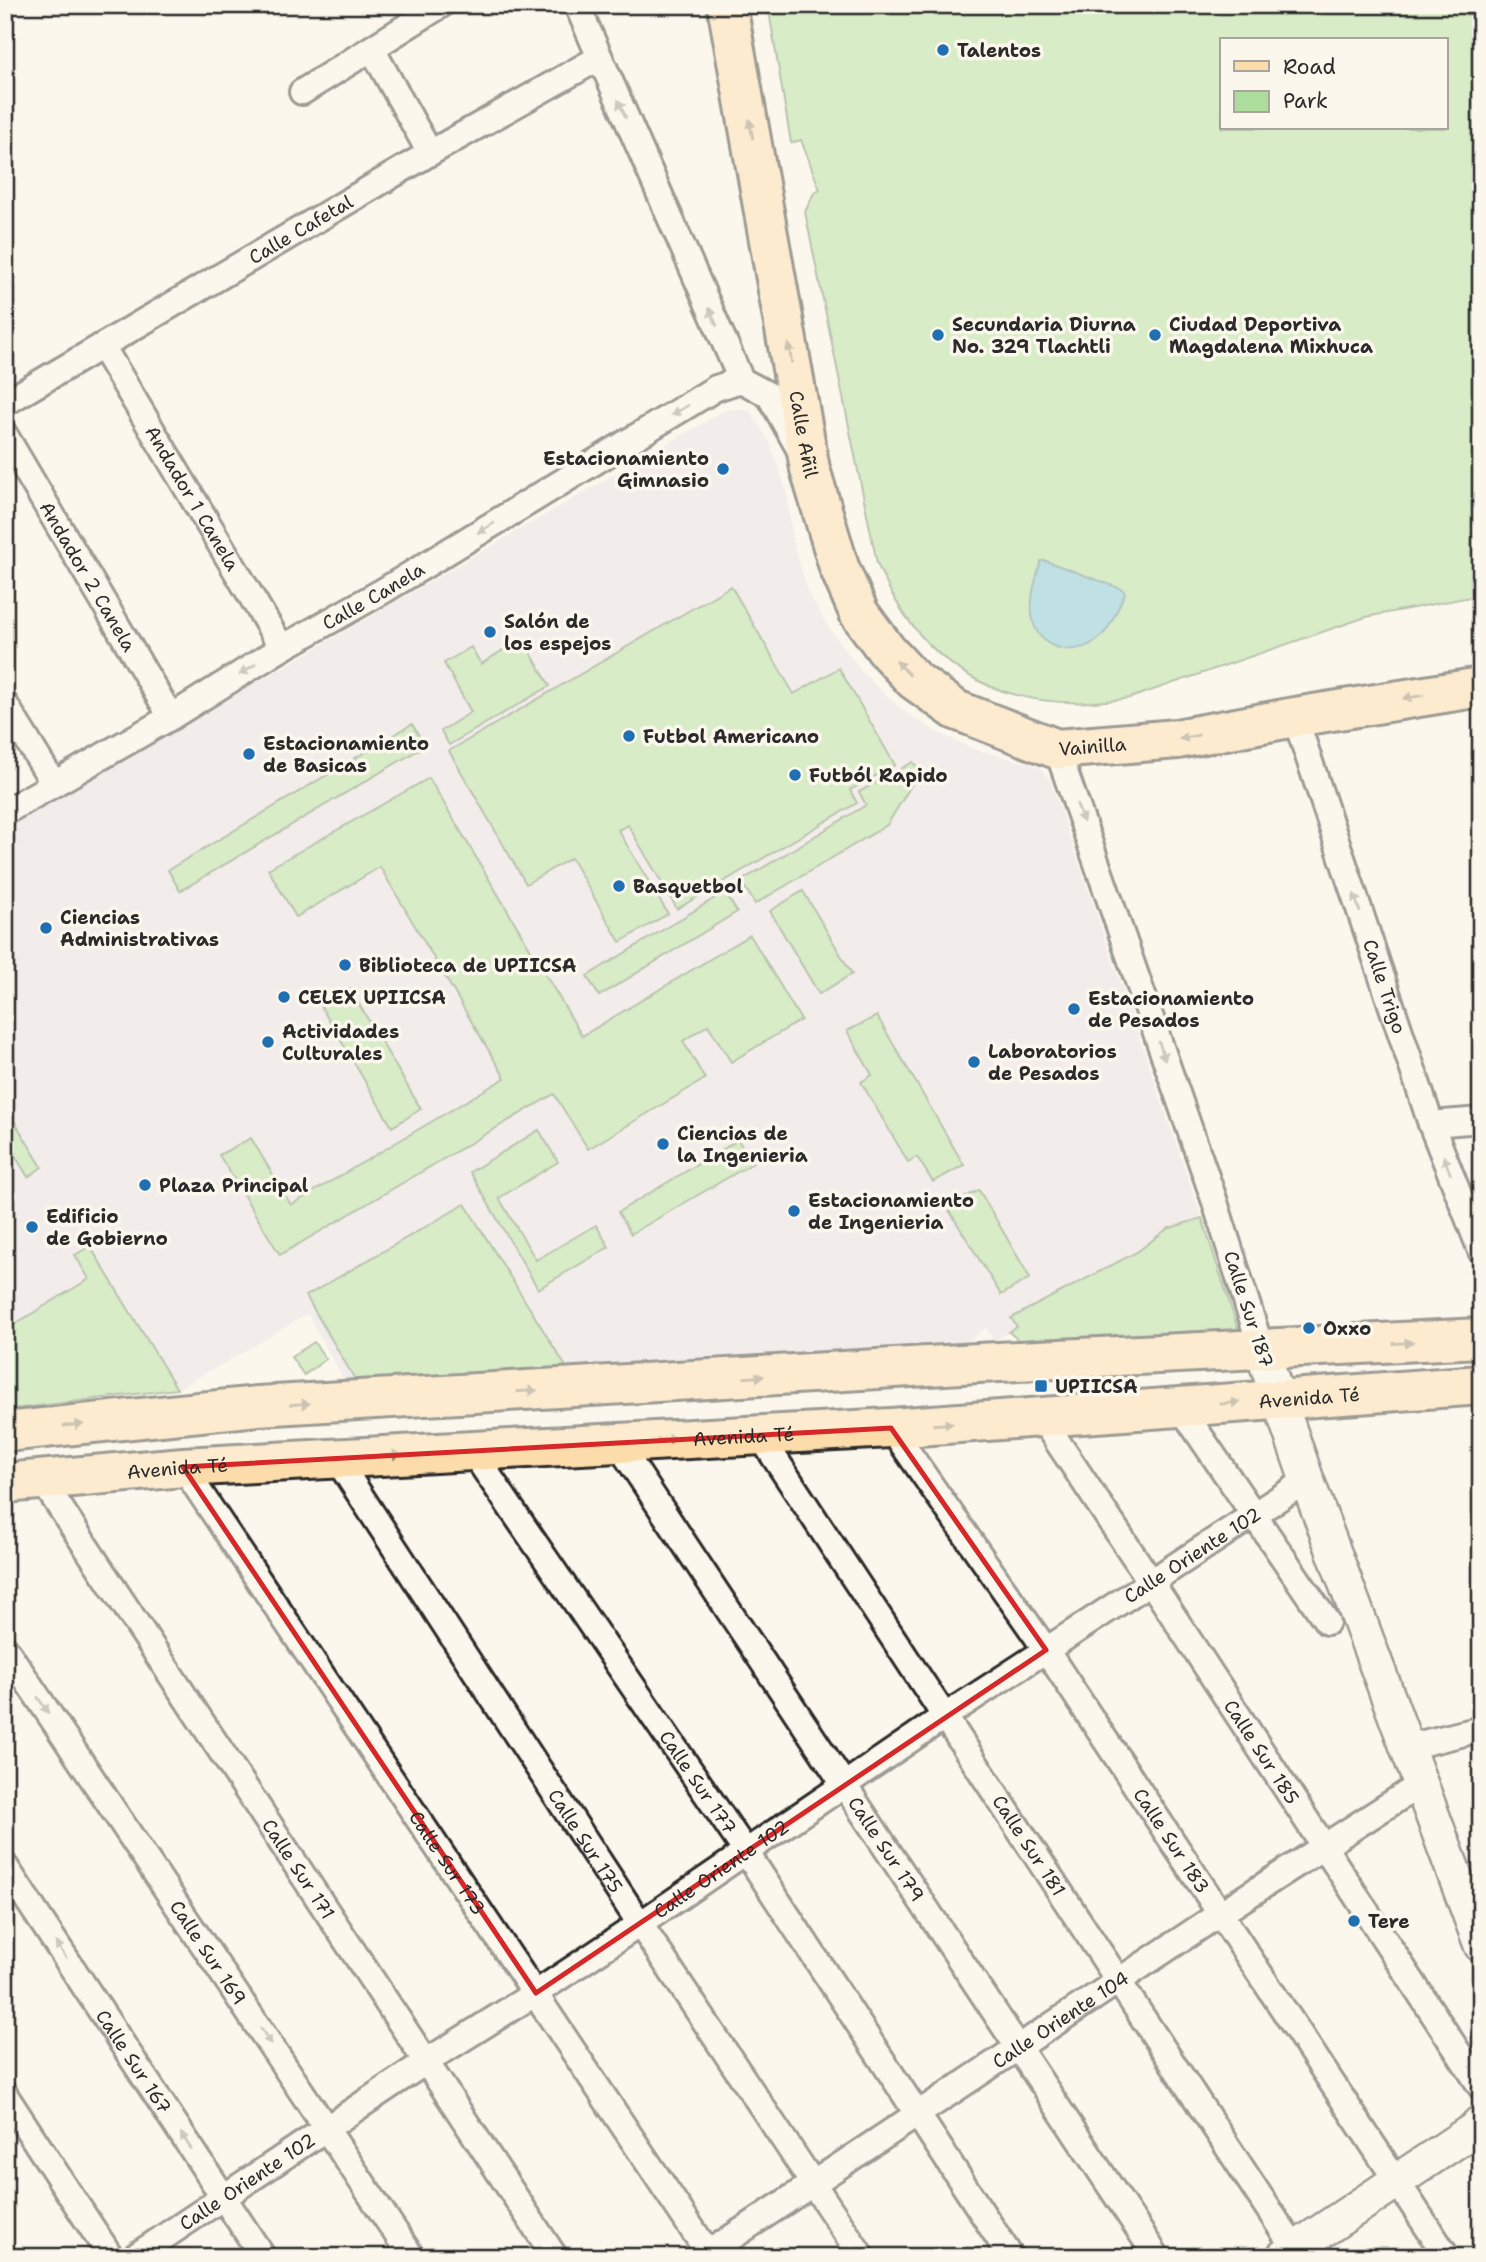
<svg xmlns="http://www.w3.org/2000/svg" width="1486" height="2262" font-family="'Shantell Sans',sans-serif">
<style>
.built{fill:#e7e0e7}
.green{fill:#addd9c;stroke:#6c8464;stroke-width:2;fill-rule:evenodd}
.water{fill:#79c6d7;stroke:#5a8892;stroke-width:2}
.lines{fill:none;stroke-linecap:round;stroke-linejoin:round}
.street-casing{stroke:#2b2b2b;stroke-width:30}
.secondary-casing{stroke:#2b2b2b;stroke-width:38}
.primary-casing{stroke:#2b2b2b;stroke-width:44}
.street{stroke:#fbf7ec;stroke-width:24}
.secondary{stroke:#fbf7ec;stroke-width:33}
.primary{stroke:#fddcac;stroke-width:38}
.oneway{fill:#93918c}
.oneway2{fill:#94846c}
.marked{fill:none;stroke:#d62828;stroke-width:5;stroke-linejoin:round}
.poi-dot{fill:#1f6fb2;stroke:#fbf7ec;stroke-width:2.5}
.labels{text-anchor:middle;stroke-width:7;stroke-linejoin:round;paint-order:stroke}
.poi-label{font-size:19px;font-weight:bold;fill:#2b2b2b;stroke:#fbf7ec;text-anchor:start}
.street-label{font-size:19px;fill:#2b2b2b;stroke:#fbf7ec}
</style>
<rect width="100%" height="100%" fill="#fbf7ec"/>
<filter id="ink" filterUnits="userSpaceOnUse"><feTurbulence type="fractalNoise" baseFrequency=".0143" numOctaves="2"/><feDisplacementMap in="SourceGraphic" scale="14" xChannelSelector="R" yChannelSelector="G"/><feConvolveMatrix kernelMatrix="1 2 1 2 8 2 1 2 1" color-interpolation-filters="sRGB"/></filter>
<g filter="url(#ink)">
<polygon class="built" points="727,409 749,409 770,442 787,493 793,541 809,594 830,630 863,673 900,708 935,731 974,749 1032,764 1040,768 1050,780 1197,1204 1238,1329 1028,1349 1009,1332 994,1341 986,1328 960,1348 352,1394 307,1314 244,1352 177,1389 5,1410 5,829"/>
<g class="green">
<path d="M768 5H1481V595L1366 617 1130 698C1011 717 924 675 877 563L805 212 814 193 820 190 801 140 791 143ZM1222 40H1446V128H1222Z"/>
<polygon points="731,586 794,694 839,668 895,765 850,790 857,803 677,909 628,825 618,830 668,914 620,942 571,858 526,884 449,751"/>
<polygon points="522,638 550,686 449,745 441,731 471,712 444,663 471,647 481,664"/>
<polygon points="412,724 425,746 180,891 168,870"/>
<polygon points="913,762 920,771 887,825 755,904 741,881 866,805 859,792"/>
<polygon points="429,778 582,1036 750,935 801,1020 731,1062 708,1025 683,1041 705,1079 588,1149 554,1094 280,1255 219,1155 251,1138 291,1205 505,1078 380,867 296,917 268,869"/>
<polygon points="803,891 852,974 819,994 770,911"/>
<polygon points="725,892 737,912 599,996 587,976"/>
<polygon points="350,989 421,1109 392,1127 321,1007"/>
<polygon points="877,1016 964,1165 933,1182 917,1157 908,1162 861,1082 872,1075 847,1031"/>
<polygon points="5,1106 42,1167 28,1177 5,1139"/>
<polygon points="539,1130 558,1162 499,1198 536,1260 596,1225 609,1247 538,1289 470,1172"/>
<polygon points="738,1140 753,1163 631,1234 618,1212"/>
<polygon points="979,1190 1030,1278 1001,1295 947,1207"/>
<polygon points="465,1204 573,1378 363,1393 306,1296"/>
<polygon points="1202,1218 1238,1329 1028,1349 1009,1332 1017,1327 1011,1318 1137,1252 1167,1229"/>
<polygon points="90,1246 177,1389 5,1410 5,1330 89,1279 75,1255"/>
<polygon points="314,1342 326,1359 304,1375 291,1357"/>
</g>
<path class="water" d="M1041 561H1046L1122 589 1125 593C1119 605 1114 621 1105 632 1083 660 1036 654 1032 615 1030 597 1036 578 1041 561Z"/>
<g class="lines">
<g class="street-casing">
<g id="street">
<polyline points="577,5 741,380 769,395 798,447"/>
<polyline points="372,49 430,153"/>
<polyline points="302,92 441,5"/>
<path id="s1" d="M102 346 282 648"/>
<path id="s2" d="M5 403 430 153 599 58"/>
<path id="s3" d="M5 435 171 717"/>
<polyline points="5,704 54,784"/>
<path id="s4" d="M1295 717 1431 1124 1481 1251"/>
<polyline points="1057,749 1214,1199 1262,1351"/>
<path id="s5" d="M5 812 171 717 282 648 383 591 716 388 741 380"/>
<polyline points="1431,1124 1481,1120"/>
<polyline points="1181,1408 1327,1622"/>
<path id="s6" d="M1041 1417 1151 1582 1481 2087"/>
<path id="s7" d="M891 1428 1046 1650 1447 2257"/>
<path id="s8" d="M759 1434 1300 2257"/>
<path id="s9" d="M617 1442 1157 2257"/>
<path id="s10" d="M472 1451 746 1852 1011 2257"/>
<path id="s11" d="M336 1458 640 1924 862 2257"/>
<path id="s12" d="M183 1467 711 2257"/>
<path id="s13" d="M42 1480 555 2257"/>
<path id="s14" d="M5 1648 412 2257"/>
<polyline points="1407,1747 1481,1729"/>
<path id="s15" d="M5 1866 263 2257"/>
<polyline points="5,2095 111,2257"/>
<path id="s16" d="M134 2257 427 2061 536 1993 640 1924 945 1716 1307 1480"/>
<path id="s17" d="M702 2257 1221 1913 1421 1784"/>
</g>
</g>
<g class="secondary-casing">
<g id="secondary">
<polyline points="1262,1351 1307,1480 1481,1945"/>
<polyline points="1283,2257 1473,2130 1481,2122"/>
</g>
</g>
<g class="primary-casing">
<g id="primary">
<path id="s18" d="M727 5 810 469 839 567 859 613 887 651 914 680 956 710 1057 749 1177 739 1295 717 1481 687"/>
<polyline points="5,1432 258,1406 978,1363 1481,1338"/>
<path id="s19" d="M5 1483 183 1467 891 1428 1481 1385"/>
</g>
</g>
<use href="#street" class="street"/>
<use href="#secondary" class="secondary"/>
<use href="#primary" class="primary"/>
</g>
<defs><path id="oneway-solid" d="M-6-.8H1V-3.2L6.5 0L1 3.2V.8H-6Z" transform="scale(1.75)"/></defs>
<g class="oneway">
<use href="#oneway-solid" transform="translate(622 109) rotate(-114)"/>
<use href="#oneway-solid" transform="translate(713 317) rotate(-114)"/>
<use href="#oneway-solid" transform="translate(680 410) rotate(149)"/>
<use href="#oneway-solid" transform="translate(486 528) rotate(149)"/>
<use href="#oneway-solid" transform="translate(248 669) rotate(148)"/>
<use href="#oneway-solid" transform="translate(1080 813) rotate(70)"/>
<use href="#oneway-solid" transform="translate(1357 903) rotate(-108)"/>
<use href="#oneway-solid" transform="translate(1162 1051) rotate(71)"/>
<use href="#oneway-solid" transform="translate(1447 1165) rotate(-111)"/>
<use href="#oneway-solid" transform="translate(43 1705) rotate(56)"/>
<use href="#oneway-solid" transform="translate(61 1950) rotate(-123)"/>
<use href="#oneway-solid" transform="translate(266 2036) rotate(56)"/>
<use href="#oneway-solid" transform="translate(186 2141) rotate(-123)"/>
</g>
<g class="oneway2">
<use href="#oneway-solid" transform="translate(751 129) rotate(-100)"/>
<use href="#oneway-solid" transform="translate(790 353) rotate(-100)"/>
<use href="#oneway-solid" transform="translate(903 668) rotate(-133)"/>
<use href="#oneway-solid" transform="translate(1413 697) rotate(171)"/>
<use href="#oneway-solid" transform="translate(1189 737) rotate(169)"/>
<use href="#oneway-solid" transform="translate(1403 1343) rotate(-3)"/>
<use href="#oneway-solid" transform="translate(754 1377) rotate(-4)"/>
<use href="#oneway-solid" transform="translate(527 1391) rotate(-4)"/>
<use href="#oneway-solid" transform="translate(1230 1403) rotate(-6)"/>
<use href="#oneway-solid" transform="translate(300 1404) rotate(-3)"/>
<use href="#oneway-solid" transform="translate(943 1424) rotate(-4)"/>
<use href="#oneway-solid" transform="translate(73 1425) rotate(-6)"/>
<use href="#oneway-solid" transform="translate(667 1439) rotate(-3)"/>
<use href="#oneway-solid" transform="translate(391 1455) rotate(-3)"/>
</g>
</g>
<path d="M0 0H1486V2262H0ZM891 1428 1046 1650 536 1993 183 1467Z" fill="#fbf7ec" fill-opacity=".55" fill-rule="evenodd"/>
<path class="marked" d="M891 1428 1046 1650 536 1993 183 1467Z"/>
<g class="poi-dot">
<circle cx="943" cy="50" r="7"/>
<circle cx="938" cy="335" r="7"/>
<circle cx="1155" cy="335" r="7"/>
<circle cx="723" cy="469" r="7"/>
<circle cx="490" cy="632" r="7"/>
<circle cx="629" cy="736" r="7"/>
<circle cx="249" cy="754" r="7"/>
<circle cx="795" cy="775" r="7"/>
<circle cx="619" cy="886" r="7"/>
<circle cx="46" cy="928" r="7"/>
<circle cx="345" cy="965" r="7"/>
<circle cx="284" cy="997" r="7"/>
<circle cx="1074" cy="1009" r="7"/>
<circle cx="268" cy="1042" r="7"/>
<circle cx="974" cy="1062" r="7"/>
<circle cx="663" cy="1144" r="7"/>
<circle cx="145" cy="1185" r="7"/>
<circle cx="794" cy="1211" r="7"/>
<circle cx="32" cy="1227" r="7"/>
<circle cx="1309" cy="1328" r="7"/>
<rect x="1034" y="1379" width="14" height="14" rx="3.5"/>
<circle cx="1354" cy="1921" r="7"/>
</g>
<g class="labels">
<g class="poi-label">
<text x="957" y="57">Talentos</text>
<text x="952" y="331">Secundaria Diurna<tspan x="952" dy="22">No. 329 Tlachtli</tspan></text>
<text x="1169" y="331">Ciudad Deportiva<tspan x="1169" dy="22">Magdalena Mixhuca</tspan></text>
<text x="709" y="465" text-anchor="end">Estacionamiento<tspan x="709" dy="22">Gimnasio</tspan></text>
<text x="504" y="628">Salón de<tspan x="504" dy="22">los espejos</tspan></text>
<text x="643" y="743">Futbol Americano</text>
<text x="263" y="750">Estacionamiento<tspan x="263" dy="22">de Basicas</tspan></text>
<text x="809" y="782">Futból Rapido</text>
<text x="633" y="893">Basquetbol</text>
<text x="60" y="924">Ciencias<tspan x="60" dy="22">Administrativas</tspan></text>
<text x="359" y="972">Biblioteca de UPIICSA</text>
<text x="298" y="1004">CELEX UPIICSA</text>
<text x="1088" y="1005">Estacionamiento<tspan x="1088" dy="22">de Pesados</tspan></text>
<text x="282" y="1038">Actividades<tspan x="282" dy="22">Culturales</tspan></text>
<text x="988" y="1058">Laboratorios<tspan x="988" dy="22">de Pesados</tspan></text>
<text x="677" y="1140">Ciencias de<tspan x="677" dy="22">la Ingenieria</tspan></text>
<text x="159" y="1192">Plaza Principal</text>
<text x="808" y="1207">Estacionamiento<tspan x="808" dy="22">de Ingenieria</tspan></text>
<text x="46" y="1223">Edificio<tspan x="46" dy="22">de Gobierno</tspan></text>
<text x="1323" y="1335">Oxxo</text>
<text x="1055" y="1393">UPIICSA</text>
<text x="1368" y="1928">Tere</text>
</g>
<g class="street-label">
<text dy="7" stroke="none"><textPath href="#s2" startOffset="343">Calle Cafetal</textPath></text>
<text dy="7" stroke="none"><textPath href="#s18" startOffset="436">Calle Añil</textPath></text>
<text dy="7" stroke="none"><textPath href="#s1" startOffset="177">Andador 1 Canela</textPath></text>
<text dy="7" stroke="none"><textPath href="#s3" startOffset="164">Andador 2 Canela</textPath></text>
<text dy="7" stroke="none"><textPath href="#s5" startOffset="427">Calle Canela</textPath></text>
<text dy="7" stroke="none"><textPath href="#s18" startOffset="906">Vainilla</textPath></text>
<text dy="7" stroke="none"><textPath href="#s4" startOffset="284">Calle Trigo</textPath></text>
<text transform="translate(1249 1309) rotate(72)" y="7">Calle Sur 187</text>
<text dy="7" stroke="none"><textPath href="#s19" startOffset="1307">Avenida Té</textPath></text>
<text dy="7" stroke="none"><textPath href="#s19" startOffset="740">Avenida Té</textPath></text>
<text dy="7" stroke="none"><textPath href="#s19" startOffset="173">Avenida Té</textPath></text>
<text dy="7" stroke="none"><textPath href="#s16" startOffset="1270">Calle Oriente 102</textPath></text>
<text dy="7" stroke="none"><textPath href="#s6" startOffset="401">Calle Sur 185</textPath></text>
<text dy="7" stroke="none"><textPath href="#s10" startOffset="401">Calle Sur 177</textPath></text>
<text dy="7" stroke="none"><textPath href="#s7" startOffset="499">Calle Sur 183</textPath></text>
<text dy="7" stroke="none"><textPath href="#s11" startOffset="457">Calle Sur 175</textPath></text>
<text dy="7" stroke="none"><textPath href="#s8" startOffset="492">Calle Sur 181</textPath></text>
<text dy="7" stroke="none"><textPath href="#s9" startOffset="488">Calle Sur 179</textPath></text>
<text dy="7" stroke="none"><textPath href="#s12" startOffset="476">Calle Sur 173</textPath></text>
<text dy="7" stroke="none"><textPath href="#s13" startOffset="466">Calle Sur 171</textPath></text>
<text dy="7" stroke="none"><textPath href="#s16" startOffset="704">Calle Oriente 102</textPath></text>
<text dy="7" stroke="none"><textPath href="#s14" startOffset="366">Calle Sur 169</textPath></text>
<text dy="7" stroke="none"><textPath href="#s17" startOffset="430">Calle Oriente 104</textPath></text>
<text dy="7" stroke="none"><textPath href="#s15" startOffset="234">Calle Sur 167</textPath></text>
<text dy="7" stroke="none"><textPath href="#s16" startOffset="136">Calle Oriente 102</textPath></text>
</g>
</g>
<rect width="1486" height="2262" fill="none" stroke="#fbf7ec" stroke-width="28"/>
<rect x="14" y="14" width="1458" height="2234" fill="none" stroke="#2b2b2b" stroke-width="2.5" filter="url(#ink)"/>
<rect x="1220" y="38" width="228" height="91" fill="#fbf7ec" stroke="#a8a59f" stroke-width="2"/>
<rect x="1234" y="61" width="35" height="10" fill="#fddcac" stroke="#a8a59f" stroke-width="2"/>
<text x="1283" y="74" font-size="21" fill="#2b2b2b">Road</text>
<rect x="1234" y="91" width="35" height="21" fill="#addd9c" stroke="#a8a59f" stroke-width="2"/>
<text x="1283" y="108" font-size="21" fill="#2b2b2b">Park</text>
</svg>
